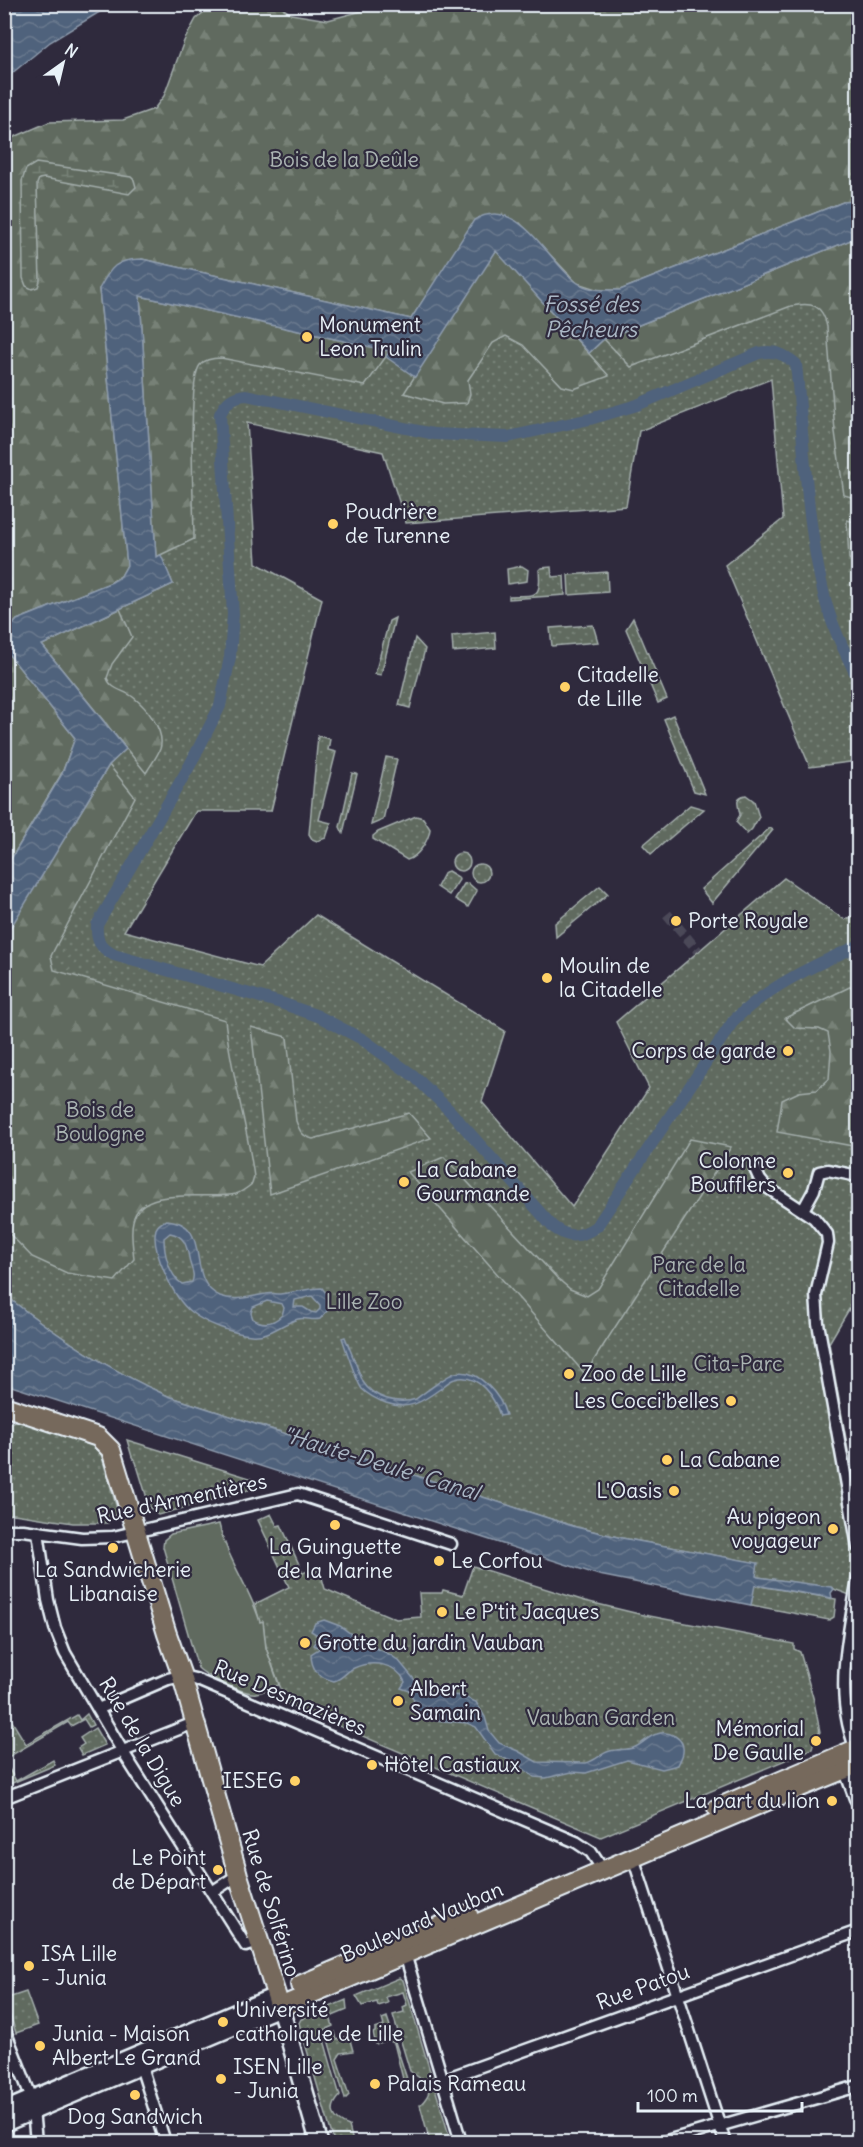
<svg xmlns="http://www.w3.org/2000/svg" width="863" height="2147" font-family="Delius,sans-serif">
<style>
.grass{fill:url(#grass-dots);stroke:#a4aeac;stroke-width:1.5}
.forest{fill:url(#forest-firs);stroke:#a4aeac;stroke-width:1.5}
.wetland{fill:url(#wetland-marsh);stroke:#a4aeac;stroke-width:1.5}
.garden{fill:#606b5f;stroke:#a4aeac;stroke-width:1.5}
.water{fill:url(#water-waves);stroke:#8d9bad;stroke-width:1.5;fill-rule:evenodd}
.lines{fill:none;stroke-linecap:round;stroke-linejoin:round}
.stream{stroke:#8d9bad;stroke-width:3}
.canal{stroke:#50627b;stroke-width:12}
.street-tunnel{stroke:#4b4859;stroke-width:10;stroke-dasharray:10 5;stroke-linecap:butt}
.street-casing{stroke:#e8f1f8;stroke-width:15}
.secondary-casing{stroke:#e8f1f8;stroke-width:21}
.primary-casing{stroke:#e8f1f8;stroke-width:22}
.street{stroke:#2f2a3d;stroke-width:10}
.secondary{stroke:#2f2a3d;stroke-width:16}
.primary{stroke:#76695c;stroke-width:18}
.poi-dot{fill:#ffd166;stroke:#2f2a3d;stroke-width:2}
.labels{text-anchor:middle;stroke-width:4.5;stroke-linejoin:round;paint-order:stroke}
.park-label{font-size:21px;fill:#abb5b3;stroke:#2f2a3d}
.poi-label{font-size:21px;fill:#e8f1f8;stroke:#2f2a3d;text-anchor:start}
.street-label{font-size:21px;fill:#e8f1f8;stroke:#2f2a3d}
.water-label{font-size:22px;font-style:italic;fill:#abb8c6;stroke:#2f2a3d}
</style>
<defs>
<pattern id="grass-dots" width="8" height="8" patternUnits="userSpaceOnUse" patternTransform="scale(1.5)"><rect width="8" height="8" fill="#606b5f"/><path d="M2 2h.1M6 6h.1" fill="none" stroke="#778177" stroke-width="1.8" stroke-linecap="round"/></pattern>
<pattern id="forest-firs" width="22" height="20" patternUnits="userSpaceOnUse" patternTransform="scale(1.5)"><rect width="22" height="20" fill="#606b5f"/><path d="M5 1l3.5 6h-7zM16 11l3.5 6h-7z" fill="#778177"/></pattern>
<pattern id="wetland-marsh" width="20" height="14" patternUnits="userSpaceOnUse" patternTransform="scale(1.5)"><rect width="20" height="14" fill="#606b5f"/><path d="M1 5h8M5 5V1M11 12h8M15 12V8" fill="none" stroke="#778177"/></pattern>
<pattern id="water-waves" width="16" height="10" patternUnits="userSpaceOnUse" patternTransform="scale(1.5)"><rect width="16" height="10" fill="#50627b"/><path d="M0 5q4-4 8 0t8 0" fill="none" stroke="#69798e"/></pattern>
</defs>
<rect width="100%" height="100%" fill="#2f2a3d"/>
<filter id="ink" filterUnits="userSpaceOnUse"><feTurbulence type="fractalNoise" baseFrequency=".0167" numOctaves="2"/><feDisplacementMap in="SourceGraphic" scale="12" xChannelSelector="R" yChannelSelector="G"/><feConvolveMatrix kernelMatrix="1 2 1 2 8 2 1 2 1" color-interpolation-filters="sRGB"/></filter>
<g filter="url(#ink)">
<g class="grass">
<path d="M858 241V761L810 767 725 565 783 519 771 379 639 431 626 506 406 523 383 452 247 423 256 563 322 599 271 811H196L124 931 260 967 316 915 505 1031 482 1102 572 1207 649 1088 616 1022 784 878 845 920 858 914V1294L829 1343 858 1506V1598L831 1588 758 1577 756 1576 757 1563 622 1538 576 1527 168 1396C109 1370 55 1335 5 1295L4 937 109 765 126 749 42 645 173 584 160 555 140 296 496 250 589 353 604 339Z"/>
<polygon points="522,566 528,570 527,581 508,584 507,569"/>
<path d="M551 567 552 577 564 576 565 595 509 599V596C534 595 542 600 539 570L541 568Z"/>
<polygon points="607,572 608,592 569,595 568,575"/>
<polygon points="395,618 381,675 375,674 389,621"/>
<polygon points="633,618 667,699 658,703 626,629"/>
<polygon points="593,625 598,642 552,646 550,628"/>
<polygon points="495,632 496,648 453,652 452,636"/>
<polygon points="415,638 425,649 410,708 399,705"/>
<polygon points="673,715 705,794 694,791 664,719"/>
<polygon points="318,736 330,739 328,750 336,752 319,820 331,823 326,838 317,841 312,839 309,834"/>
<polygon points="386,757 397,759 383,820 371,825"/>
<polygon points="352,773 357,774 343,833 340,827"/>
<path d="M746 795 754 801 759 817 752 829 747 834 736 822 740 815C739 806 733 797 746 795Z"/>
<polygon points="690,805 704,809 651,854 643,845"/>
<path d="M416 816 423 818 430 829C429 840 418 857 407 860L373 839V836L378 832Z"/>
<polygon points="770,828 773,830 712,903 701,889"/>
<circle cx="461" cy="862" r="9"/>
<circle cx="480" cy="873" r="9"/>
<polygon points="448,871 458,877 459,880 449,895 437,887 445,872"/>
<polygon points="468,883 477,891 468,907 455,899 464,884"/>
<polygon points="600,886 608,894 556,937 555,923"/>
<polygon points="4,1416 12,1423 21,1417 99,1447 118,1512 108,1523 73,1523 14,1514 5,1515"/>
<polygon points="127,1440 253,1479 252,1489 158,1515 150,1508 136,1462 132,1457"/>
<polygon points="271,1514 277,1526 281,1525 303,1573 316,1568 322,1578 325,1589 396,1619 421,1617 419,1593 442,1593 443,1590 463,1595 473,1566 585,1601 639,1614 794,1644 794,1649 800,1652 814,1701 820,1732 815,1737 812,1749 601,1837 275,1699 273,1694 281,1689 266,1648 263,1622 260,1623 255,1604 289,1587 258,1520"/>
<polygon points="754,1585 836,1599 834,1617 829,1620 751,1605"/>
<polygon points="87,1714 93,1725 89,1727 84,1719 71,1726 68,1722 5,1759 5,1722 10,1718 26,1744 77,1715 80,1720"/>
<polygon points="95,1728 105,1745 82,1755 78,1748 84,1744 80,1738"/>
<polygon points="53,1760 55,1765 5,1786 5,1762 16,1781"/>
<path d="M399 1978 403 1980 451 2142H430L420 2105C440 2085 423 2082 410 2071L393 2015 404 2012 403 2007 407 2005 403 1992 386 1997 388 2003 378 2006 377 2002 362 2006 356 1996Z"/>
<polygon points="26,1992 38,2025 16,2033 5,1999"/>
<path d="M346 2000 347 2010 330 2017 333 2026 326 2029 322 2033 340 2096C328 2109 332 2120 349 2126L353 2142H334L299 2023 301 2019Z"/>
<polygon points="387,2017 409,2085 407,2085 405,2079 403,2079 394,2043 388,2040 376,2044 373,2033 375,2032 375,2029 384,2026 382,2019"/>
<polygon points="335,2032 337,2040 346,2037 347,2040 350,2040 353,2051 341,2053 337,2059 349,2095 345,2099 327,2036"/>
</g>
<g class="forest">
<polygon points="388,4 858,5 858,201 843,202 620,290 599,290 577,283 520,223 426,296 411,319 142,259 99,289 127,565 121,576 108,584 17,620 7,631 5,640 5,141 49,122 123,120 154,109 164,96 184,41 196,19 212,5 278,5 291,14 328,20"/>
<path d="M858 237V499L844 495 835 432 827 327C823 304 811 302 791 306L631 367 604 339Z"/>
<polygon points="496,250 609,376 574,389 562,386 523,345 506,336 493,343 468,380 470,394 467,403 443,404 404,393"/>
<path d="M140 296 390 351 365 386 221 358C213 358 205 359 200 365 187 380 194 511 194 539L156 557Z"/>
<polygon points="847,520 858,523 858,562 849,559"/>
<path d="M120 609 132 637 112 664 107 678C111 690 124 690 133 697 146 707 166 731 160 749 157 757 150 766 146 773L42 645Z"/>
<polygon points="4,641 6,651 75,738 62,773 5,869"/>
<path d="M109 765 135 797 55 948 51 956 54 970 225 1020C231 1073 247 1124 254 1177L252 1184C247 1188 242 1192 236 1194 210 1201 141 1183 133 1221 130 1233 133 1247 134 1259L115 1281 67 1273 32 1257 5 1229 4 1114 10 1094 4 1091V937Z"/>
<polygon points="858,983 858,1147 777,1132 782,1100 799,1092 817,1090 829,1079 831,1051 828,1033 819,1029 795,1028 785,1018"/>
<path d="M251 1027 287 1037 296 1121C300 1132 302 1136 313 1139L409 1113 431 1138 270 1194Z"/>
<polygon points="690,1139 731,1147 585,1374 408,1172 444,1157 557,1278 570,1289 587,1296 598,1289"/>
</g>
<polygon class="wetland" points="36,163 131,177 134,180 136,187 129,194 44,178 39,179 37,184 40,281 38,287 32,289 26,286 23,278 22,181 26,169"/>
<path class="garden" d="M219 1524C227 1559 250 1588 260 1622L263 1621 266 1648 279 1685C272 1687 263 1692 256 1693 245 1695 206 1676 198 1668L163 1547 164 1540 171 1534Z"/>
<g class="water">
<polygon points="5,4 111,4 111,5 50,42 5,79"/>
<path d="M858 201V241V237L604 339 589 353 496 251 415 377 386 357 389 351 140 296 156 557 161 555 173 584 42 645 126 749 109 765 5 937V869L62 774 75 738 6 651C4 637 7 631 17 620L112 582 121 576 127 565 99 289C111 267 116 259 142 259L411 319 474 220C517 194 546 258 575 281 587 291 605 290 620 290L843 202Z"/>
<path d="M166 1220C215 1223 183 1280 220 1296 236 1302 251 1296 266 1294 271 1293 275 1294 280 1294 294 1293 308 1288 322 1288L327 1294 328 1310 320 1319C312 1321 305 1317 298 1319 280 1324 270 1337 251 1335 232 1333 206 1324 191 1312 174 1299 150 1249 156 1229 158 1224 162 1222 166 1220ZM170 1233C187 1236 187 1249 190 1263 192 1271 195 1274 192 1282L182 1284C169 1275 164 1253 164 1238ZM312 1296 320 1305V1309L316 1313 311 1312 303 1307H294L295 1300ZM267 1301 282 1304 284 1308 282 1315C273 1324 263 1325 253 1319L251 1313 253 1307Z"/>
<path d="M5 1295C55 1335 109 1370 168 1396L576 1527 622 1538 758 1563 756 1576 758 1577 831 1587 834 1589 831 1593 832 1598 755 1585 751 1605 599 1575 5 1384Z"/>
<path d="M345 1337 363 1382C373 1398 398 1405 416 1399 424 1393 447 1375 455 1373 478 1367 501 1396 506 1415L500 1416C495 1398 478 1372 455 1379 450 1380 445 1385 440 1389 422 1402 409 1411 386 1403 378 1400 368 1395 362 1389 356 1381 346 1349 342 1338Z"/>
<path d="M324 1620 340 1626 361 1641 389 1654 399 1661 418 1684 431 1693 462 1696 476 1702 485 1717 489 1731 499 1743 518 1751 537 1762 586 1763C596 1761 601 1753 610 1751 618 1749 626 1750 633 1748 642 1745 648 1736 657 1734 669 1730 685 1738 683 1752 683 1756 680 1760 678 1765L662 1769 627 1760 586 1773 572 1772 546 1778 534 1777 517 1764 495 1754 476 1727 467 1723 433 1720 418 1712 411 1705 414 1701 410 1691 401 1688 405 1682C397 1663 372 1660 354 1668 346 1671 344 1678 334 1681 319 1678 311 1670 311 1654L320 1648 314 1645 316 1642 315 1640 319 1636 311 1631 315 1623Z"/>
</g>
<g class="lines">
<polyline class="stream" points="4,522 6,537 4,540"/>
<path class="canal" d="M858 679C845 652 831 625 824 595 806 521 804 440 796 364 784 354 775 350 759 353L637 405 590 419 508 437 434 434 246 395C233 396 226 402 220 414L233 614 230 657 220 706 190 765 97 925C96 941 100 947 114 955L281 1003 318 1016 362 1039 414 1076 449 1110 552 1226C568 1239 580 1238 597 1226L734 1020C769 986 814 965 858 946"/>
<polyline class="street-tunnel" points="667,914 698,951"/>
<g class="street-casing">
<g id="street">
<polyline points="755,1169 760,1180 765,1186 814,1218 827,1234 828,1243 816,1295 818,1323 858,1547"/>
<polyline points="803,1210 814,1190 819,1172 828,1170 858,1176"/>
<polyline points="4,1530 23,1530 82,1538 113,1537 298,1494 451,1544"/>
<polyline points="38,1532 48,1600 55,1628 65,1653 123,1752 246,1946 259,1942"/>
<polyline points="98,1709 168,1679 182,1676 195,1679 576,1842 591,1852 603,1870"/>
<path d="M856 1749C833 1694 849 1634 858 1579"/>
<polyline points="4,1798 194,1723"/>
<polyline points="633,1857 725,2142"/>
<polyline points="212,1892 238,1875"/>
<polyline points="405,1954 461,2142"/>
<polyline points="4,2028 32,2099 36,2142"/>
<polyline points="139,2060 165,2142"/>
<polyline points="442,2080 858,1931"/>
<polyline points="663,2142 858,2086"/>
</g>
</g>
<g class="secondary-casing">
<g id="secondary">
<polyline points="849,1756 846,1765 858,1798"/>
<polyline points="4,2111 276,1996"/>
<polyline points="4,2123 280,2007 319,2142"/>
</g>
</g>
<g class="primary-casing">
<g id="primary">
<polyline points="4,1406 98,1437 111,1450 167,1634 182,1676 238,1875 280,2007 781,1795 858,1764"/>
<polyline points="717,1808 858,1748"/>
<polyline points="300,1985 468,1914"/>
</g>
</g>
<use href="#street" class="street"/>
<use href="#secondary" class="secondary"/>
<use href="#primary" class="primary"/>
</g>
</g>
<g class="poi-dot">
<circle cx="307" cy="337" r="6"/>
<circle cx="333" cy="524" r="6"/>
<circle cx="565" cy="687" r="6"/>
<circle cx="676" cy="921" r="6"/>
<circle cx="547" cy="978" r="6"/>
<circle cx="788" cy="1051" r="6"/>
<circle cx="788" cy="1173" r="6"/>
<circle cx="404" cy="1182" r="6"/>
<circle cx="569" cy="1374" r="6"/>
<circle cx="731" cy="1401" r="6"/>
<circle cx="667" cy="1460" r="6"/>
<circle cx="674" cy="1491" r="6"/>
<circle cx="335" cy="1525" r="6"/>
<circle cx="833" cy="1529" r="6"/>
<circle cx="113" cy="1548" r="6"/>
<circle cx="439" cy="1561" r="6"/>
<circle cx="442" cy="1612" r="6"/>
<circle cx="305" cy="1643" r="6"/>
<circle cx="398" cy="1701" r="6"/>
<circle cx="816" cy="1741" r="6"/>
<circle cx="372" cy="1765" r="6"/>
<circle cx="295" cy="1781" r="6"/>
<circle cx="832" cy="1801" r="6"/>
<circle cx="218" cy="1870" r="6"/>
<circle cx="29" cy="1966" r="6"/>
<circle cx="223" cy="2022" r="6"/>
<circle cx="40" cy="2046" r="6"/>
<circle cx="221" cy="2079" r="6"/>
<circle cx="375" cy="2084" r="6"/>
<circle cx="135" cy="2095" r="6"/>
</g>
<g class="labels">
<g class="park-label">
<text x="344" y="167">Bois de la Deûle</text>
<text x="100" y="1117">Bois de<tspan x="100" dy="24">Boulogne</tspan></text>
<text x="699" y="1272">Parc de la<tspan x="699" dy="24">Citadelle</tspan></text>
<text x="364" y="1309">Lille Zoo</text>
<text x="738" y="1371">Cita-Parc</text>
<text x="601" y="1725">Vauban Garden</text>
</g>
<g class="poi-label">
<text x="319" y="332">Monument<tspan x="319" dy="24">Leon Trulin</tspan></text>
<text x="345" y="519">Poudrière<tspan x="345" dy="24">de Turenne</tspan></text>
<text x="577" y="682">Citadelle<tspan x="577" dy="24">de Lille</tspan></text>
<text x="688" y="928">Porte Royale</text>
<text x="559" y="973">Moulin de<tspan x="559" dy="24">la Citadelle</tspan></text>
<text x="776" y="1058" text-anchor="end">Corps de garde</text>
<text x="776" y="1168" text-anchor="end">Colonne<tspan x="776" dy="24">Boufflers</tspan></text>
<text x="416" y="1177">La Cabane<tspan x="416" dy="24">Gourmande</tspan></text>
<text x="581" y="1381">Zoo de Lille</text>
<text x="719" y="1408" text-anchor="end">Les Cocci'belles</text>
<text x="679" y="1467">La Cabane</text>
<text x="662" y="1498" text-anchor="end">L'Oasis</text>
<text x="821" y="1524" text-anchor="end">Au pigeon<tspan x="821" dy="24">voyageur</tspan></text>
<text x="335" y="1554" text-anchor="middle">La Guinguette<tspan x="335" dy="24">de la Marine</tspan></text>
<text x="451" y="1568">Le Corfou</text>
<text x="113" y="1577" text-anchor="middle">La Sandwicherie<tspan x="113" dy="24">Libanaise</tspan></text>
<text x="454" y="1619">Le P'tit Jacques</text>
<text x="317" y="1650">Grotte du jardin Vauban</text>
<text x="410" y="1696">Albert<tspan x="410" dy="24">Samain</tspan></text>
<text x="804" y="1736" text-anchor="end">Mémorial<tspan x="804" dy="24">De Gaulle</tspan></text>
<text x="384" y="1772">Hôtel Castiaux</text>
<text x="283" y="1788" text-anchor="end">IESEG</text>
<text x="820" y="1808" text-anchor="end">La part du lion</text>
<text x="206" y="1865" text-anchor="end">Le Point<tspan x="206" dy="24">de Départ</tspan></text>
<text x="41" y="1961">ISA Lille<tspan x="41" dy="24">- Junia</tspan></text>
<text x="235" y="2017">Université<tspan x="235" dy="24">catholique de Lille</tspan></text>
<text x="52" y="2041">Junia - Maison<tspan x="52" dy="24">Albert Le Grand</tspan></text>
<text x="233" y="2074">ISEN Lille<tspan x="233" dy="24">- Junia</tspan></text>
<text x="387" y="2091">Palais Rameau</text>
<text x="135" y="2124" text-anchor="middle">Dog Sandwich</text>
</g>
<g class="street-label">
<text transform="translate(182 1499) rotate(-12)" y="7">Rue d'Armentières</text>
<text transform="translate(290 1698) rotate(23)" y="7">Rue Desmazières</text>
<text transform="translate(142 1742) rotate(59)" y="7">Rue de la Digue</text>
<text transform="translate(271 1903) rotate(73)" y="7">Rue de Solférino</text>
<text transform="translate(422 1922) rotate(-23)" y="7">Boulevard Vauban</text>
<text transform="translate(643 1987) rotate(-20)" y="7">Rue Patou</text>
</g>
<g class="water-label">
<text x="591" y="312">Fossé des<tspan x="591" dy="25">Pêcheurs</tspan></text>
<text transform="translate(381 1463) rotate(17)" y="8">"Haute-Deule" Canal</text>
</g>
</g>
<rect width="863" height="2147" fill="none" stroke="#2f2a3d" stroke-width="24"/>
<rect x="12" y="12" width="839" height="2123" fill="none" stroke="#e8f1f8" stroke-width="2" filter="url(#ink)"/>
<g transform="translate(63 63) rotate(34)" stroke="#2f2a3d" stroke-width="4.5" paint-order="stroke">
<path d="M0-4.5L10 22L0 15L-10 22Z" fill="#e8f1f8"/>
<text y="-9" font-size="16" font-weight="bold" text-anchor="middle" fill="#e8f1f8">N</text>
</g>
<path d="M638 2102v9h164v-9" fill="none" stroke="#e8f1f8" stroke-width="3"/>
<text x="647" y="2102" font-size="18" fill="#e8f1f8" stroke="#2f2a3d" stroke-width="4.5" paint-order="stroke">100 m</text>
</svg>
